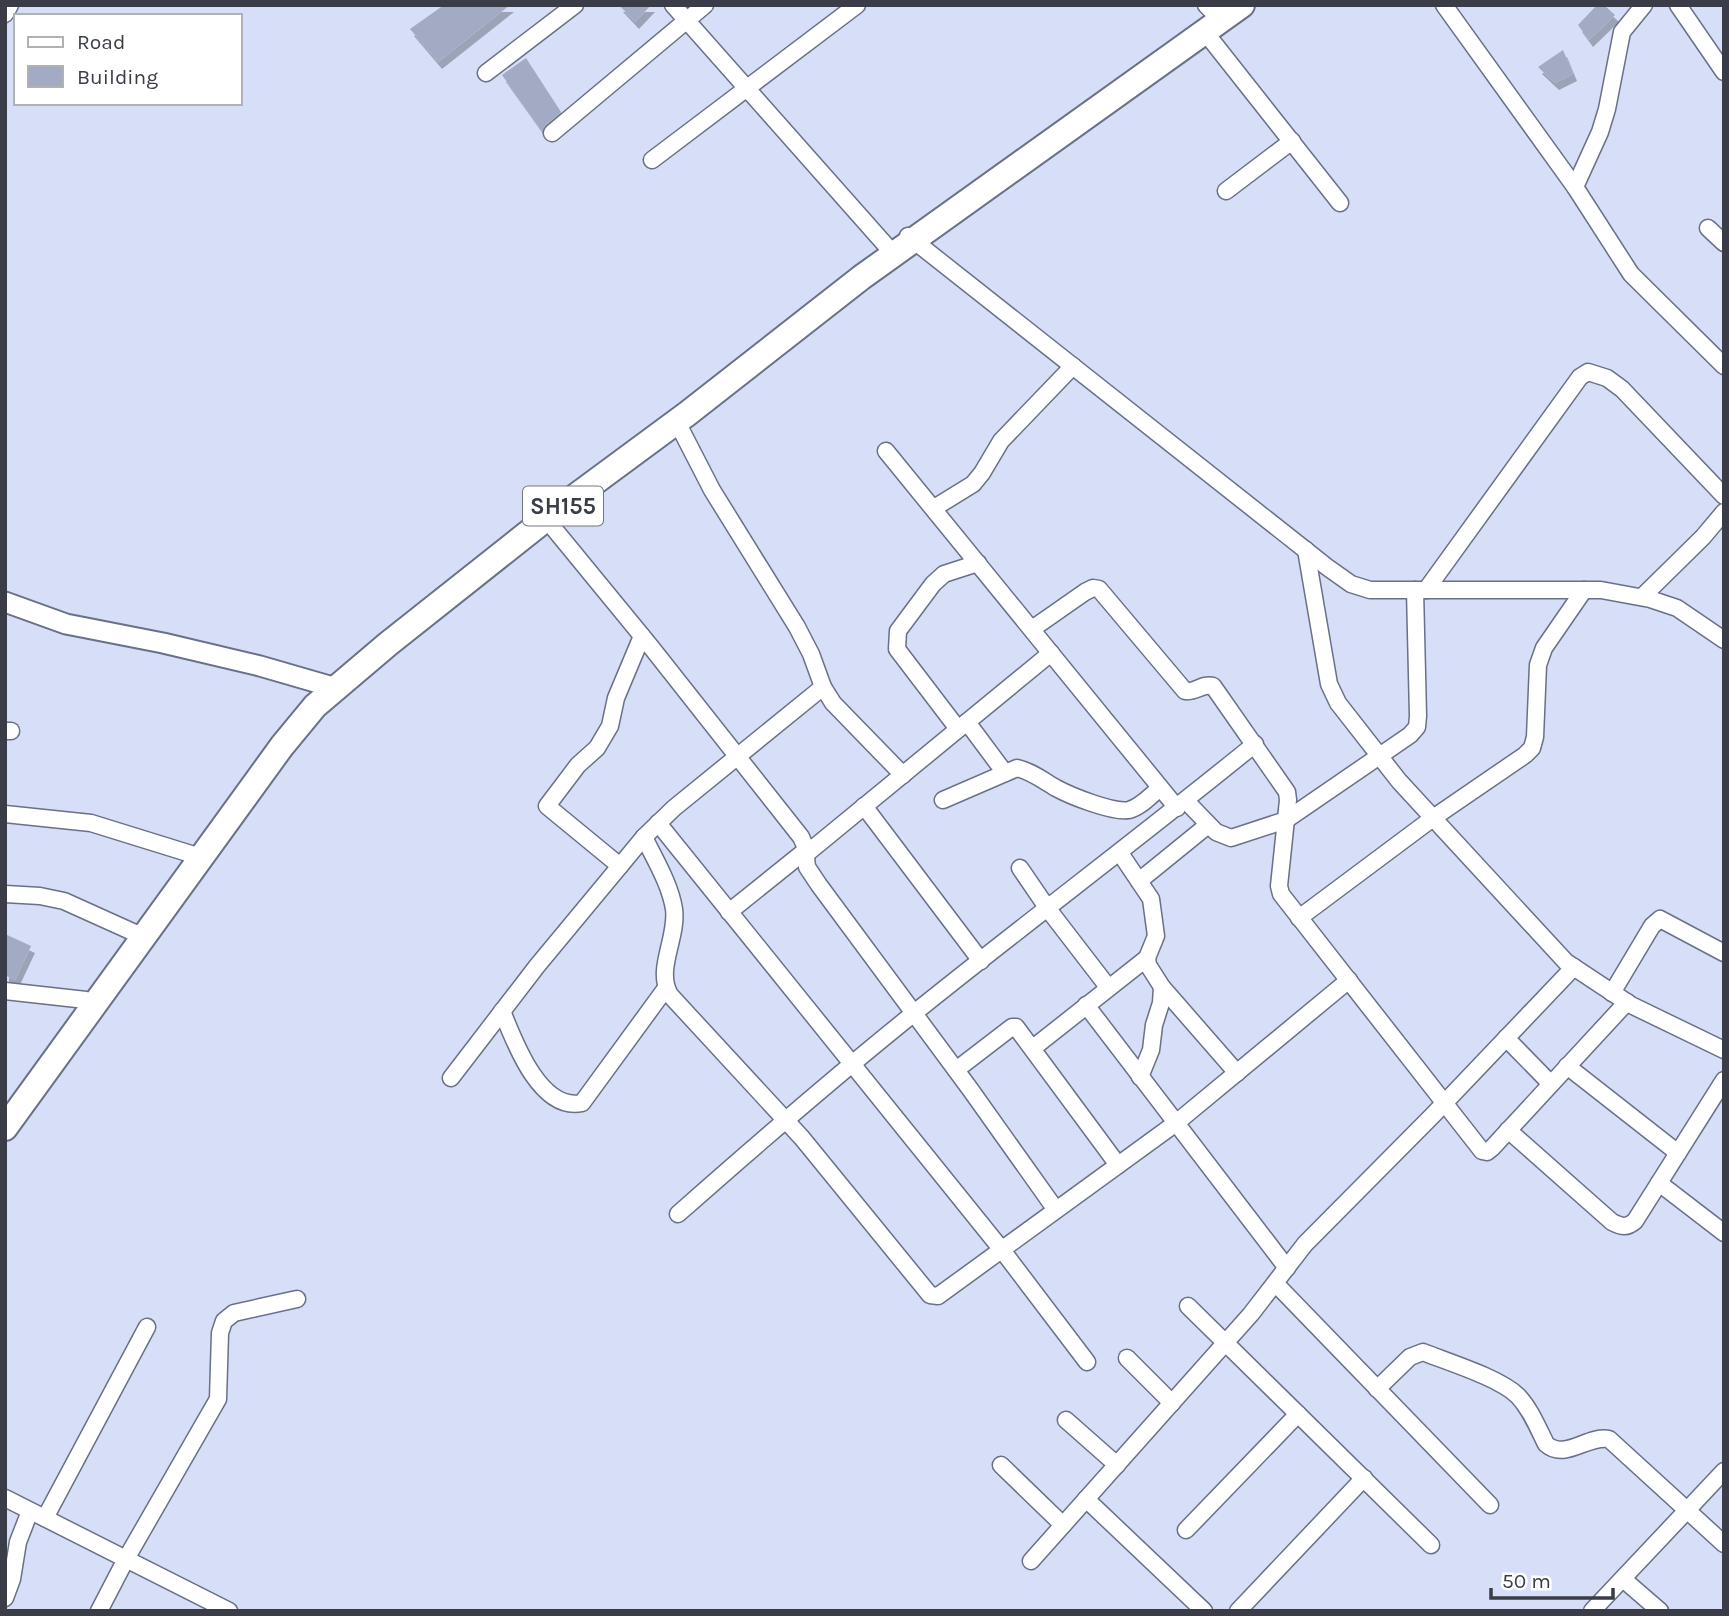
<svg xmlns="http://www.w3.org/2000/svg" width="1729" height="1616" font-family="Karla,sans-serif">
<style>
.building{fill:#a3aac3;filter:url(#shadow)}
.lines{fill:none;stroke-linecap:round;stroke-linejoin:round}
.minor-casing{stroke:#697087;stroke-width:19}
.tertiary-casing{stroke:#697087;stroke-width:23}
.primary-casing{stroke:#697087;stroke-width:28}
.minor{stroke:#fff;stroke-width:16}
.tertiary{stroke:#fff;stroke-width:19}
.primary{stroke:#fff;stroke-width:24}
.labels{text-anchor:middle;stroke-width:7;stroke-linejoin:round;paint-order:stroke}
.shield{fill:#fff;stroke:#75777e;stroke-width:2}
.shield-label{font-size:23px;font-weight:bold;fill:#3a3d47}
</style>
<defs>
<filter id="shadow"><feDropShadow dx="4" dy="7" stdDeviation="0" flood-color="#0004"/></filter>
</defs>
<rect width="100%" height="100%" fill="#d6def8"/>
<g class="building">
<polygon points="444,5 510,5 438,62 410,29"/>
<polygon points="619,5 651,5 635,22"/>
<polygon points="1597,5 1604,5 1615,15 1589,40 1578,25"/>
<polygon points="1563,50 1573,74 1555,83 1538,67"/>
<polygon points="526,58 561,112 545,125 542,131 502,75"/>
<polygon points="5,934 31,946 15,980 5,975"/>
</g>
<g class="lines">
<g class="minor-casing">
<g id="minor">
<polyline points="673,5 890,250"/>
<polyline points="1206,5 1216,15"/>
<polyline points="1444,5 1575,187 1631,274 1724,366"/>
<polyline points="1678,5 1724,72"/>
<polyline points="5,14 10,5"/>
<polyline points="1205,32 1340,203"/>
<polyline points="486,73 575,5"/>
<polyline points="552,133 705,5"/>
<polyline points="652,160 857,5"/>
<polyline points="1575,187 1600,132 1607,109 1622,32 1644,5"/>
<polyline points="1226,191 1292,141"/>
<polyline points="1708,228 1724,243"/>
<polyline points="908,236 1327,567 1351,584 1370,590 1601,590 1650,599 1677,608 1724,640"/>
<polyline points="677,422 712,490 797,627 811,654 823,687 833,703 903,775"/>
<polyline points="886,451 1177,808"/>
<polyline points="934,508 973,484 982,473 1001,441 1073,366"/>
<polyline points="546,519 651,647 801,837 805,846 807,867 819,885 970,1089 1056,1210"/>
<polyline points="1306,550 1329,684 1338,703 1399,781 1566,962 1631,1005 1724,1050"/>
<polyline points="1426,590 1580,377 1588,372 1607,378 1622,389 1724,496"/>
<polyline points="1642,597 1703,537 1724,512"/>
<path d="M1032 629 1085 592 1093 588 1099 589 1185 691C1195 693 1203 683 1213 686L1287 792 1288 800 1279 886 1281 894 1482 1151 1487 1152 1492 1148 1627 1002"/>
<polyline points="967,722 1005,773"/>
<polyline points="958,729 897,649 898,631 933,584 944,574 978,563"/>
<polyline points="5,731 11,731"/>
<path d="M943 800 1017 768C1033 772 1042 780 1056 788 1071 796 1113 813 1129 810 1141 807 1151 795 1160 788"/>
<polyline points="1186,801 1216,832 1231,838 1286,820 1410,735 1417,727 1418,716 1415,590"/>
<polyline points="864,806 981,961"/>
<polyline points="5,814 91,823 191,854"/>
<polyline points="658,823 1002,1250 1087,1362"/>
<path d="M644 837C655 860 670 884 674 909 678 938 655 969 670 995L802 1138 930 1295 938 1296 1176 1123 1349 980"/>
<polyline points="1120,853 1151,899 1156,936 1147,958 1148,965 1162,987 1237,1073"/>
<polyline points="805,855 1051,653"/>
<polyline points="620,866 547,806 578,765 597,748 610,726 616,698 642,636"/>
<polyline points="1020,868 1048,909 1108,987"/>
<polyline points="1139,881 1208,825"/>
<polyline points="5,894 40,896 64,901 135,933"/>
<polyline points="729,912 805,851"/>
<polyline points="1299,918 1433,818 1525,755 1532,748 1535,737 1538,665 1544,648 1584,590"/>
<polyline points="5,991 86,1000"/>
<polyline points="1612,993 1652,926 1660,919 1724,953"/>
<polyline points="1086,1005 1287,1268"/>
<path d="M502 1011C514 1041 540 1112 582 1103L666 988"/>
<polyline points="1506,1038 1551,1084"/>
<polyline points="1033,1048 1147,958"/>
<polyline points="1567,1066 1678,1153"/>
<polyline points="956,1070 1012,1027 1016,1027 1118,1165"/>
<polyline points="1140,1077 1151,1050 1154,1025 1161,1003 1162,987"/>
<polyline points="451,1078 537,966 644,837 674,808 823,687"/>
<path d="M1508 1130 1612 1222C1622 1227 1627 1228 1635 1221L1724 1080"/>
<polyline points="1659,1183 1724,1233"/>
<path d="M678 1214C755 1146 832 1079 913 1014 1026 923 1142 836 1255 744"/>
<polyline points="1276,1284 1490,1505"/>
<polyline points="1188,1306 1431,1545"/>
<polyline points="1127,1358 1172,1403"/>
<path d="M1377 1389 1410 1357 1423 1352C1448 1362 1500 1378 1518 1396 1531 1410 1538 1428 1546 1444 1565 1461 1587 1435 1609 1439L1724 1544"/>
<polyline points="1066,1420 1117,1465"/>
<polyline points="1001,1465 1063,1525"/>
<polyline points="5,1498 229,1611"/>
<polyline points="1086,1499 1204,1611"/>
<polyline points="45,1518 147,1327"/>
<polyline points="1186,1530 1298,1414"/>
<polyline points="1031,1561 1251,1314 1305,1244 1433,1115 1574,967"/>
<polyline points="1623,1579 1660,1611"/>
<polyline points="5,1598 12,1579 18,1542 30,1511"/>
<polyline points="99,1611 126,1559 218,1399 220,1333 224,1321 234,1313 297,1299"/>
<polyline points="1238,1611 1364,1478"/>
<polyline points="1592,1611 1724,1471"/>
</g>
</g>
<g class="tertiary-casing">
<polyline id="tertiary" points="5,602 66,624 163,643 260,666 336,688"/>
</g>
<g class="primary-casing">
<polyline id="primary" points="5,1128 282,746 315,706 388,644 557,510 687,414 862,277 1242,5"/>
</g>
<use href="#minor" class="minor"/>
<use href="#tertiary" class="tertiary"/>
<use href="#primary" class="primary"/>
</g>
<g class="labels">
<rect class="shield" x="523" y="486.5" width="80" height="39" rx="5"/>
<g class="shield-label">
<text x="563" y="514">SH155</text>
</g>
</g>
<rect width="1729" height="1616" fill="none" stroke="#3a3d47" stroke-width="14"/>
<rect x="14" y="14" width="228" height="91" fill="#ffffff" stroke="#b0b1b5" stroke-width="2"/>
<rect x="28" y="37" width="35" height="10" fill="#ffffff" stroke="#b0b1b5" stroke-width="2"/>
<text x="77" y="49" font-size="21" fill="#3a3d47">Road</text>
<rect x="28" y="66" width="35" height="21" fill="#a3aac3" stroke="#b0b1b5" stroke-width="2"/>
<text x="77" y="84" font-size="21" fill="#3a3d47">Building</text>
<path d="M1491 1588v10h122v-10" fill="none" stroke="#3a3d47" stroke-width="3.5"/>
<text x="1502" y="1588" font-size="21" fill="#3a3d47" stroke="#ffffff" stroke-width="5" paint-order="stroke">50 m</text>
</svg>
